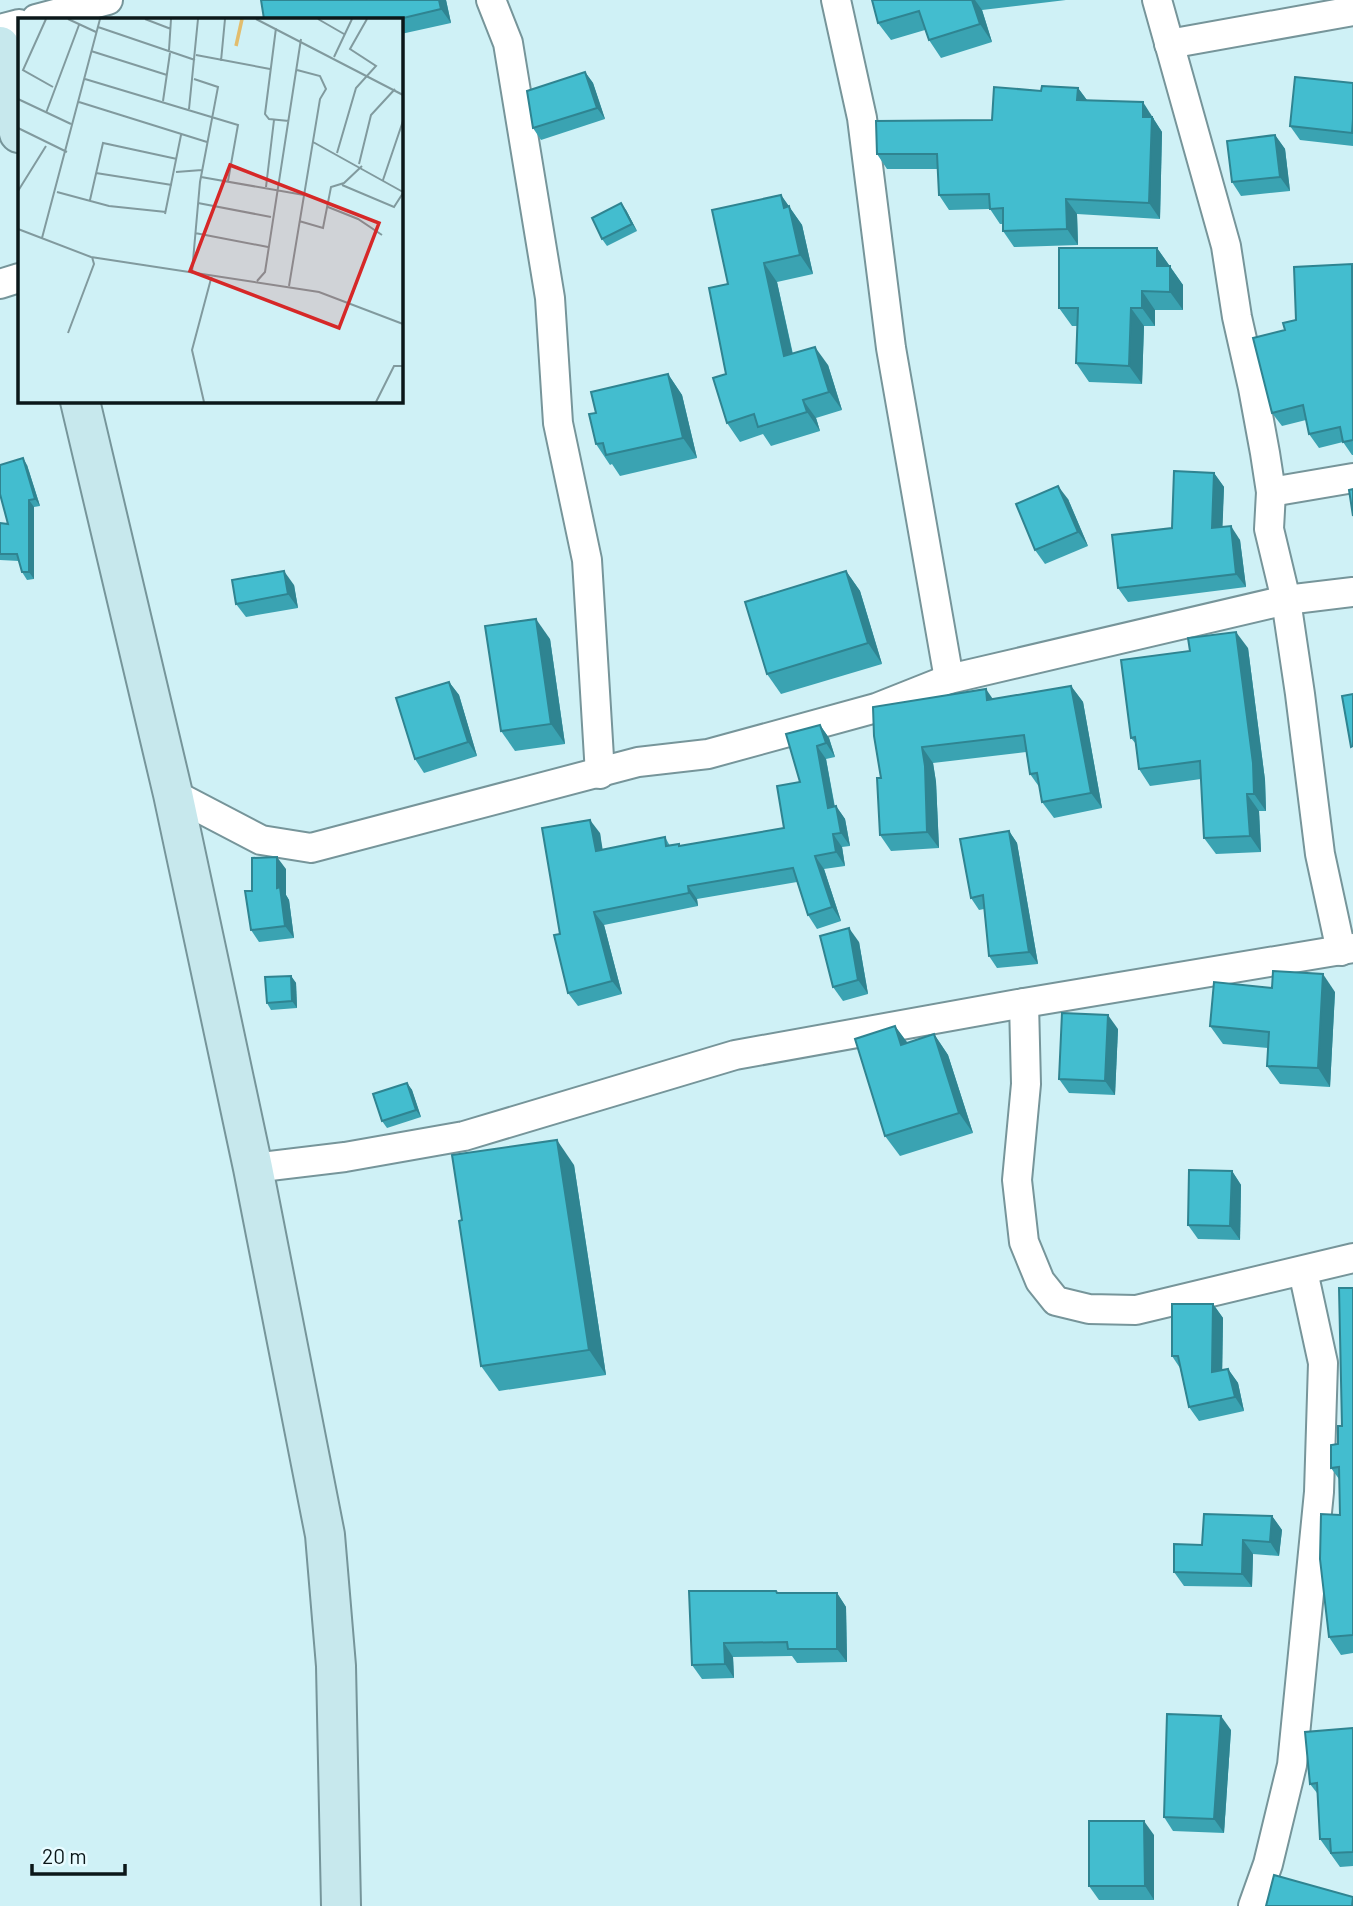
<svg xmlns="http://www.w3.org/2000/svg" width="1353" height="1906" font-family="Barlow,sans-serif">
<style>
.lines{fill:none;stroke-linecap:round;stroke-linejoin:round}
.street-casing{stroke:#76959a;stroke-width:32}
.secondary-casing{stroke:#76959a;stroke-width:42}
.street{stroke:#fff;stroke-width:28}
.secondary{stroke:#c7e8ed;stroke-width:38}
.wall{fill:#3aa3b2}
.shaded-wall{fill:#2f8491}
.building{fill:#43bdcf;stroke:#2f8491;stroke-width:2}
.inset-river{fill:none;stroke:#e2bd6d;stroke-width:3.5}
.inset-road{fill:none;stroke:#819a9e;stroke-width:2}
.view{fill:#d62828;fill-opacity:0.15;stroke:#d62828;stroke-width:3.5}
.inset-edge{fill:none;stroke:#0b1719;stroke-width:3.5}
</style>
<rect width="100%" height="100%" fill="#cff1f6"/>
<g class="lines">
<g class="street-casing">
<g id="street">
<polyline points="491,0 508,43 550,298 558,423 587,560 600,774"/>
<polyline points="836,0 862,118 891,348 949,679"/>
<polyline points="1157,0 1226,246 1237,317 1253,388 1265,453 1271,492 1269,529 1286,600 1300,694 1320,854 1341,951"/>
<polyline points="36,19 108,0"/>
<polyline points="0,29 19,24"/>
<polyline points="1169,44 1353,11"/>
<polyline points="0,284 19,278"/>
<polyline points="1271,492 1353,478"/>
<polyline points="173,794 261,840 311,848 638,762 708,754 876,708 949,679 1286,600 1353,592"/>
<polyline points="1024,1003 1026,1084 1017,1180 1024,1242 1040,1281 1056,1301 1089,1309 1136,1310 1353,1258"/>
<polyline points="253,1168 345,1157 464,1136 735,1055 1024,1003 1353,948"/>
<polyline points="1253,1906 1268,1864 1292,1765 1319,1492 1323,1363 1303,1271"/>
</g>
</g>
<g class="secondary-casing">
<g id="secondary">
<polyline points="0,46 19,133"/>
<polyline points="80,401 173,794 253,1168 325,1535 336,1666 341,1906"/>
</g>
</g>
<use href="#street" class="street"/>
<use href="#secondary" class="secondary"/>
</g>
<g class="wall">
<polygon points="261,0 446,0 451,23 401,34 401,19"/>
<polygon points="872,0 1066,0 982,10 992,42 941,58 929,40 925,30 891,40 878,23"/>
<polygon points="585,72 593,83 605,119 541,140 533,128"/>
<polygon points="1353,83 1353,146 1300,140 1290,126"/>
<polygon points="1078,88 1087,100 1154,118 1154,120 1162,132 1160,219 1077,214 1078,245 1014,247 1003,231 1003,224 1000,224 990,209 949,210 939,195 938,169 887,169 877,154 992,120 1041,91"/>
<polygon points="1275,135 1285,149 1290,191 1241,196 1232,182"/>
<polygon points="781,195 802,225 813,274 777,282 793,354 828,365 842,410 816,418 820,431 771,446 763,434 740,442 727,423 726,374 728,284"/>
<polygon points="626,210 637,231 607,246 602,239"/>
<polygon points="1157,248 1183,285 1183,310 1155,310 1155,326 1144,326 1142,384 1089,382 1076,363 1077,326 1072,326 1059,308"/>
<polygon points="1353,266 1353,455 1352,455 1343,442 1319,448 1309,434 1306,420 1282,426 1272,413 1285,330 1296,320"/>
<polygon points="668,374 682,395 697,458 620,476 612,464 610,465 596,444 596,413"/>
<polygon points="27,465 40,506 34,507 34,579 27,580 22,572 19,561 0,560 0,523 8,524"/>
<polygon points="1214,473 1224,487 1222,527 1240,540 1246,587 1128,602 1118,588 1172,528"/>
<polygon points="1068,499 1088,546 1045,564 1035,550"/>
<polygon points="846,571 860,591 882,664 781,694 767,674"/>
<polygon points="294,585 298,608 246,617 236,604"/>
<polygon points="550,639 565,744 515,751 501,731"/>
<polygon points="1248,648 1265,780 1266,811 1259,811 1261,852 1216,854 1204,838 1201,779 1150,786 1139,769 1136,744 1131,738"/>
<polygon points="449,682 459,695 477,756 424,773 415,759"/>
<polygon points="1071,686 1083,702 1102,808 1054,818 1042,802 1040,788 1030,774 1026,752 933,763 936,782 939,848 891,851 880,835 881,778 874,736 993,699"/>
<polygon points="820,725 829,738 835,757 826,759 835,807 836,806 845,819 850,846 842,847 845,866 824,869 841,921 817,929 808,915 797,882 697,899 698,906 604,925 622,994 578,1006 568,993 560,934 600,833 602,850 665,837 670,846 679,844 680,846 784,828"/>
<polygon points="1009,831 1017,843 1038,964 997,968 989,956 984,909 979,910 971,898"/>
<polygon points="286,869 286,895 289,900 294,938 259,942 251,930 252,891"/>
<polygon points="859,942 868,994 843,1001 833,987"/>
<polygon points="291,976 296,983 297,1008 271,1010 267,1003"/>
<polygon points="1272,988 1335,992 1330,1087 1280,1084 1267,1066 1268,1048 1223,1044 1210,1026"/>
<polygon points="895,1026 907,1043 934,1034 948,1055 973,1133 900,1156 885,1136"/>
<polygon points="1118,1029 1115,1095 1069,1093 1059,1079"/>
<polygon points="407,1083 412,1090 421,1117 387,1128 382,1121"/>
<polygon points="574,1165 606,1375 499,1391 481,1366 462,1220"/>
<polygon points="1232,1171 1241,1185 1240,1240 1198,1239 1188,1225"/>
<polygon points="1353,1288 1353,1653 1341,1655 1329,1637 1340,1515 1339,1479 1331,1468 1342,1426"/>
<polygon points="1213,1304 1223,1318 1222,1370 1228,1369 1238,1383 1244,1411 1199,1421 1189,1407 1180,1368 1172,1356"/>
<polygon points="1272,1516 1282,1530 1279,1556 1253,1554 1252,1587 1184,1586 1174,1572"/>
<polygon points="778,1593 837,1593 846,1607 847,1662 797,1663 792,1656 733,1657 734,1678 702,1679 692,1665"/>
<polygon points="1353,1728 1353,1866 1340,1867 1320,1839 1317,1793 1310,1784"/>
<polygon points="1231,1730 1224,1833 1173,1831 1164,1817"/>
<polygon points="1154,1835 1154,1900 1099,1900 1089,1886"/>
</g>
<g class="shaded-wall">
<polygon points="439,0 446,0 451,23 441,9"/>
<polygon points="972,0 975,0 982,10 992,42 980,24"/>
<polygon points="585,72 593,83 605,119 597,108"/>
<polygon points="1078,88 1089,103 1077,100"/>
<polygon points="1143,102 1162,132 1160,219 1149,203 1143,117"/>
<polygon points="1275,135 1285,149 1290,191 1280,177"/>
<polygon points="781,195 802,225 813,274 800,255 784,208"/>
<polygon points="1066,199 1077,214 1078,245 1067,229"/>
<polygon points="621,203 626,210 637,231 632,224"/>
<polygon points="1157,248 1183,285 1183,310 1170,292 1157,266"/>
<polygon points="764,263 777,282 797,375 784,356"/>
<polygon points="1142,291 1155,310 1155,326 1142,308"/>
<polygon points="1131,308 1144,326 1142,384 1129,366"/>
<polygon points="815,347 828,365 842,410 829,392"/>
<polygon points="668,374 682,395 697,458 683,438"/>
<polygon points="803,400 816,418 820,431 807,412"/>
<polygon points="23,458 27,465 40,506 35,499"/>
<polygon points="1214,473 1224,487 1222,542 1212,528"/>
<polygon points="1058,486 1068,499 1088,546 1078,532"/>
<polygon points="29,500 34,507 34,579 29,572"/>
<polygon points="1231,526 1240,540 1246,587 1236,574"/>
<polygon points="284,571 294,585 298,608 288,594"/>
<polygon points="846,571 860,591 882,664 868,643"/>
<polygon points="536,619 550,639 565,744 551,724"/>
<polygon points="1236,632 1248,648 1265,780 1266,811 1254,794"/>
<polygon points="449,682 459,695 477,756 468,742"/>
<polygon points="1071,686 1083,702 1102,808 1091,793"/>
<polygon points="986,689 997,705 987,700"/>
<polygon points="820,725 829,738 835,757 826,743"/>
<polygon points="817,746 826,759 837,821 828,808"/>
<polygon points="922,747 933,763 936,782 939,848 927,832"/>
<polygon points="1247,794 1259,811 1261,852 1250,836"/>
<polygon points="836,806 845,819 850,846 841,833"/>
<polygon points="590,820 600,833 605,864 596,851"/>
<polygon points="1009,831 1017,843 1038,964 1029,952"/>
<polygon points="833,834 842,847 845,866 836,852"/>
<polygon points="815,856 824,869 841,921 832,907"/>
<polygon points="277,857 286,869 286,895 289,900 294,938 285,926 277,888"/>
<polygon points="688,886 697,899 698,906 689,893"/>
<polygon points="594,912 604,925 622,994 612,981"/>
<polygon points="849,928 859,942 868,994 858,980"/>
<polygon points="1323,974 1335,992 1330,1087 1318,1068"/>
<polygon points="291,976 296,983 297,1008 292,1001"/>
<polygon points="1108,1015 1118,1029 1115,1095 1105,1081"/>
<polygon points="895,1026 910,1046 901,1045"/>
<polygon points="934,1034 948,1055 973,1133 959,1113"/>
<polygon points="407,1083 412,1090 421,1117 416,1110"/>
<polygon points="557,1140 574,1165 606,1375 589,1350"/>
<polygon points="1232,1171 1241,1185 1240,1240 1230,1226"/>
<polygon points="1213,1304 1223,1318 1222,1386 1212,1372"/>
<polygon points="1228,1369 1238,1383 1244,1411 1235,1397"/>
<polygon points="1272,1516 1282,1530 1279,1556 1270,1542"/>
<polygon points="1243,1540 1253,1554 1252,1587 1242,1574"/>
<polygon points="837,1593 846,1607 847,1662 837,1649"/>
<polygon points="724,1643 733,1657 734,1678 725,1664"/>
<polygon points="1221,1716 1231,1730 1224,1833 1214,1819"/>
<polygon points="1144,1821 1154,1835 1154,1900 1145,1886"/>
</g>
<g class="building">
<polygon points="261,0 439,0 441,9 399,19 264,19"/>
<polygon points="872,0 972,0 980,24 929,40 919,11 878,23"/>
<polygon points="585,72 597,108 533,128 527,91"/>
<polygon points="1295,77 1353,83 1353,119 1352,133 1290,126"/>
<polygon points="1042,86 1078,88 1077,100 1143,102 1143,117 1152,117 1149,203 1066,199 1067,229 1003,231 1003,208 990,209 989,194 939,195 937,154 877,154 876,121 992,120 994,87 1041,91"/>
<polygon points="1275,135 1280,177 1232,182 1227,141"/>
<polygon points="781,195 784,208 789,206 800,255 764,263 784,356 815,347 829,392 803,400 807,412 758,427 754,414 727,423 713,378 726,374 709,288 728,284 712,210"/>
<polygon points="621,203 632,224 602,239 592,218"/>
<polygon points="1059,248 1157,248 1157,266 1170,266 1170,292 1142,291 1142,308 1131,308 1129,366 1076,363 1078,308 1059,308"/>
<polygon points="1352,264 1353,440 1343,442 1340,427 1309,434 1303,405 1272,413 1253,338 1285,330 1283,323 1296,320 1294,267"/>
<polygon points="668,374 683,438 606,455 603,443 596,444 589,414 596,413 591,392"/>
<polygon points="23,458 35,499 29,500 29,572 22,572 17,554 0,554 0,523 8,524 0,494 0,465"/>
<polygon points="1174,471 1214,473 1212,528 1231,526 1236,574 1118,588 1112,535 1172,528"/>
<polygon points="1058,486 1078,532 1035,550 1016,504"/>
<polygon points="1353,489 1353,516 1349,490"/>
<polygon points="284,571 288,594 236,604 232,580"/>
<polygon points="846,571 868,643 767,674 745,602"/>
<polygon points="536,619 551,724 501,731 485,626"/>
<polygon points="1236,632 1253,763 1254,794 1247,794 1250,836 1204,838 1200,761 1139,769 1135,737 1131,738 1121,660 1190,651 1188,638"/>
<polygon points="449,682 468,742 415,759 396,698"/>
<polygon points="1071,686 1091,793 1042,802 1037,773 1030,774 1024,735 922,747 925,766 927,832 880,835 877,778 881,778 874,736 873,707 986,689 987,700"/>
<polygon points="1353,694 1353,746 1351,747 1342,696"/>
<polygon points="820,725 826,743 817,746 828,808 836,806 841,833 833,834 836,852 815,856 832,907 808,915 793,868 688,886 689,893 594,912 612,981 568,993 554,935 560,934 542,828 590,820 596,851 665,837 666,846 679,844 679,846 784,828 777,786 800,782 786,734"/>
<polygon points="1009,831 1029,952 989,956 983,895 971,898 960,839"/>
<polygon points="277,857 277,888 280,887 285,926 251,930 245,891 252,891 252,858"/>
<polygon points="849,928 858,980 833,987 820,936"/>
<polygon points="1273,971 1323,974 1318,1068 1267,1066 1269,1032 1210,1026 1214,982 1272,988"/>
<polygon points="291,976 292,1001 267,1003 265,977"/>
<polygon points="1062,1013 1108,1015 1105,1081 1059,1079"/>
<polygon points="895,1026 901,1045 934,1034 959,1113 885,1136 855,1039"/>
<polygon points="407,1083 416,1110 382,1121 373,1094"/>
<polygon points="557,1140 589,1350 481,1366 459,1221 462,1220 452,1155"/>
<polygon points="1189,1170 1232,1171 1230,1226 1188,1225"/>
<polygon points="1339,1288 1353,1288 1353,1635 1329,1637 1320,1559 1321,1514 1340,1515 1339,1467 1331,1468 1331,1445 1338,1444 1338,1426 1342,1426"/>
<polygon points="1172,1304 1213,1304 1212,1372 1228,1369 1235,1397 1189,1407 1178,1356 1172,1356"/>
<polygon points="1204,1514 1272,1516 1270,1542 1243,1540 1242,1574 1174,1572 1174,1544 1202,1545"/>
<polygon points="689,1591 776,1591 777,1593 837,1593 837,1649 788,1649 787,1642 724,1643 725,1664 692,1665"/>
<polygon points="1167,1714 1221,1716 1214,1819 1164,1817"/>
<polygon points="1353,1728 1353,1852 1331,1853 1330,1839 1320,1839 1317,1783 1310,1784 1305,1732"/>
<polygon points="1089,1821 1144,1821 1145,1886 1089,1886"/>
<polygon points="1274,1875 1353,1897 1352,1906 1266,1906"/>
</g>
<g transform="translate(18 18)">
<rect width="385" height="385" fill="#cff1f6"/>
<path class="inset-river" d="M218 28 224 1"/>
<path class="inset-road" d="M28 1 5 52 35 69M50 1 78 14M127 1 153 11M238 1 385 77M300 1 326 16M80 9 177 42M258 10 247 96 251 101 271 103M151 32 153 1M73 33 149 57M178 37 252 51M316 39 334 1M203 43 207 1M67 61 220 107 210 163M0 81 53 106M145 83 152 35M61 84 189 124M171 91 180 1M28 95 61 7M0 110 49 134M295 124 385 174M319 135 338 70 358 48 332 31 349 1M341 146 353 97 377 71M158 154 184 152M78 155 154 167M183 159 286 177M365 162 385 103M324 167 376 189 385 175M248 169 256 102M0 173 28 128M39 174 91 188 148 194M72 182 85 125 159 141M180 185 253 199M310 189 340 201 364 217M147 196 163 117M281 203 305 210 313 169 326 165 344 148M0 211 73 239 301 274 385 306M177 215 250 229M24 220 82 1M174 254 182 164 200 69 176 61M239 263 247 254 283 21M271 268 302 81 308 71 302 58 279 52M50 315 76 246 74 239M186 384 174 332 194 257M358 384 376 348H385"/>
<path class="view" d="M212 147 361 205 321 310 172 253Z"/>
<rect width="385" height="385" class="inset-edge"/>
</g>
<path d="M32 1864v10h93v-10" fill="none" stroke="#0b1719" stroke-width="3.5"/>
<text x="42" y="1864" font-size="21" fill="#0b1719" stroke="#e7fbff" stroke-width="5" paint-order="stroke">20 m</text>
</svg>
